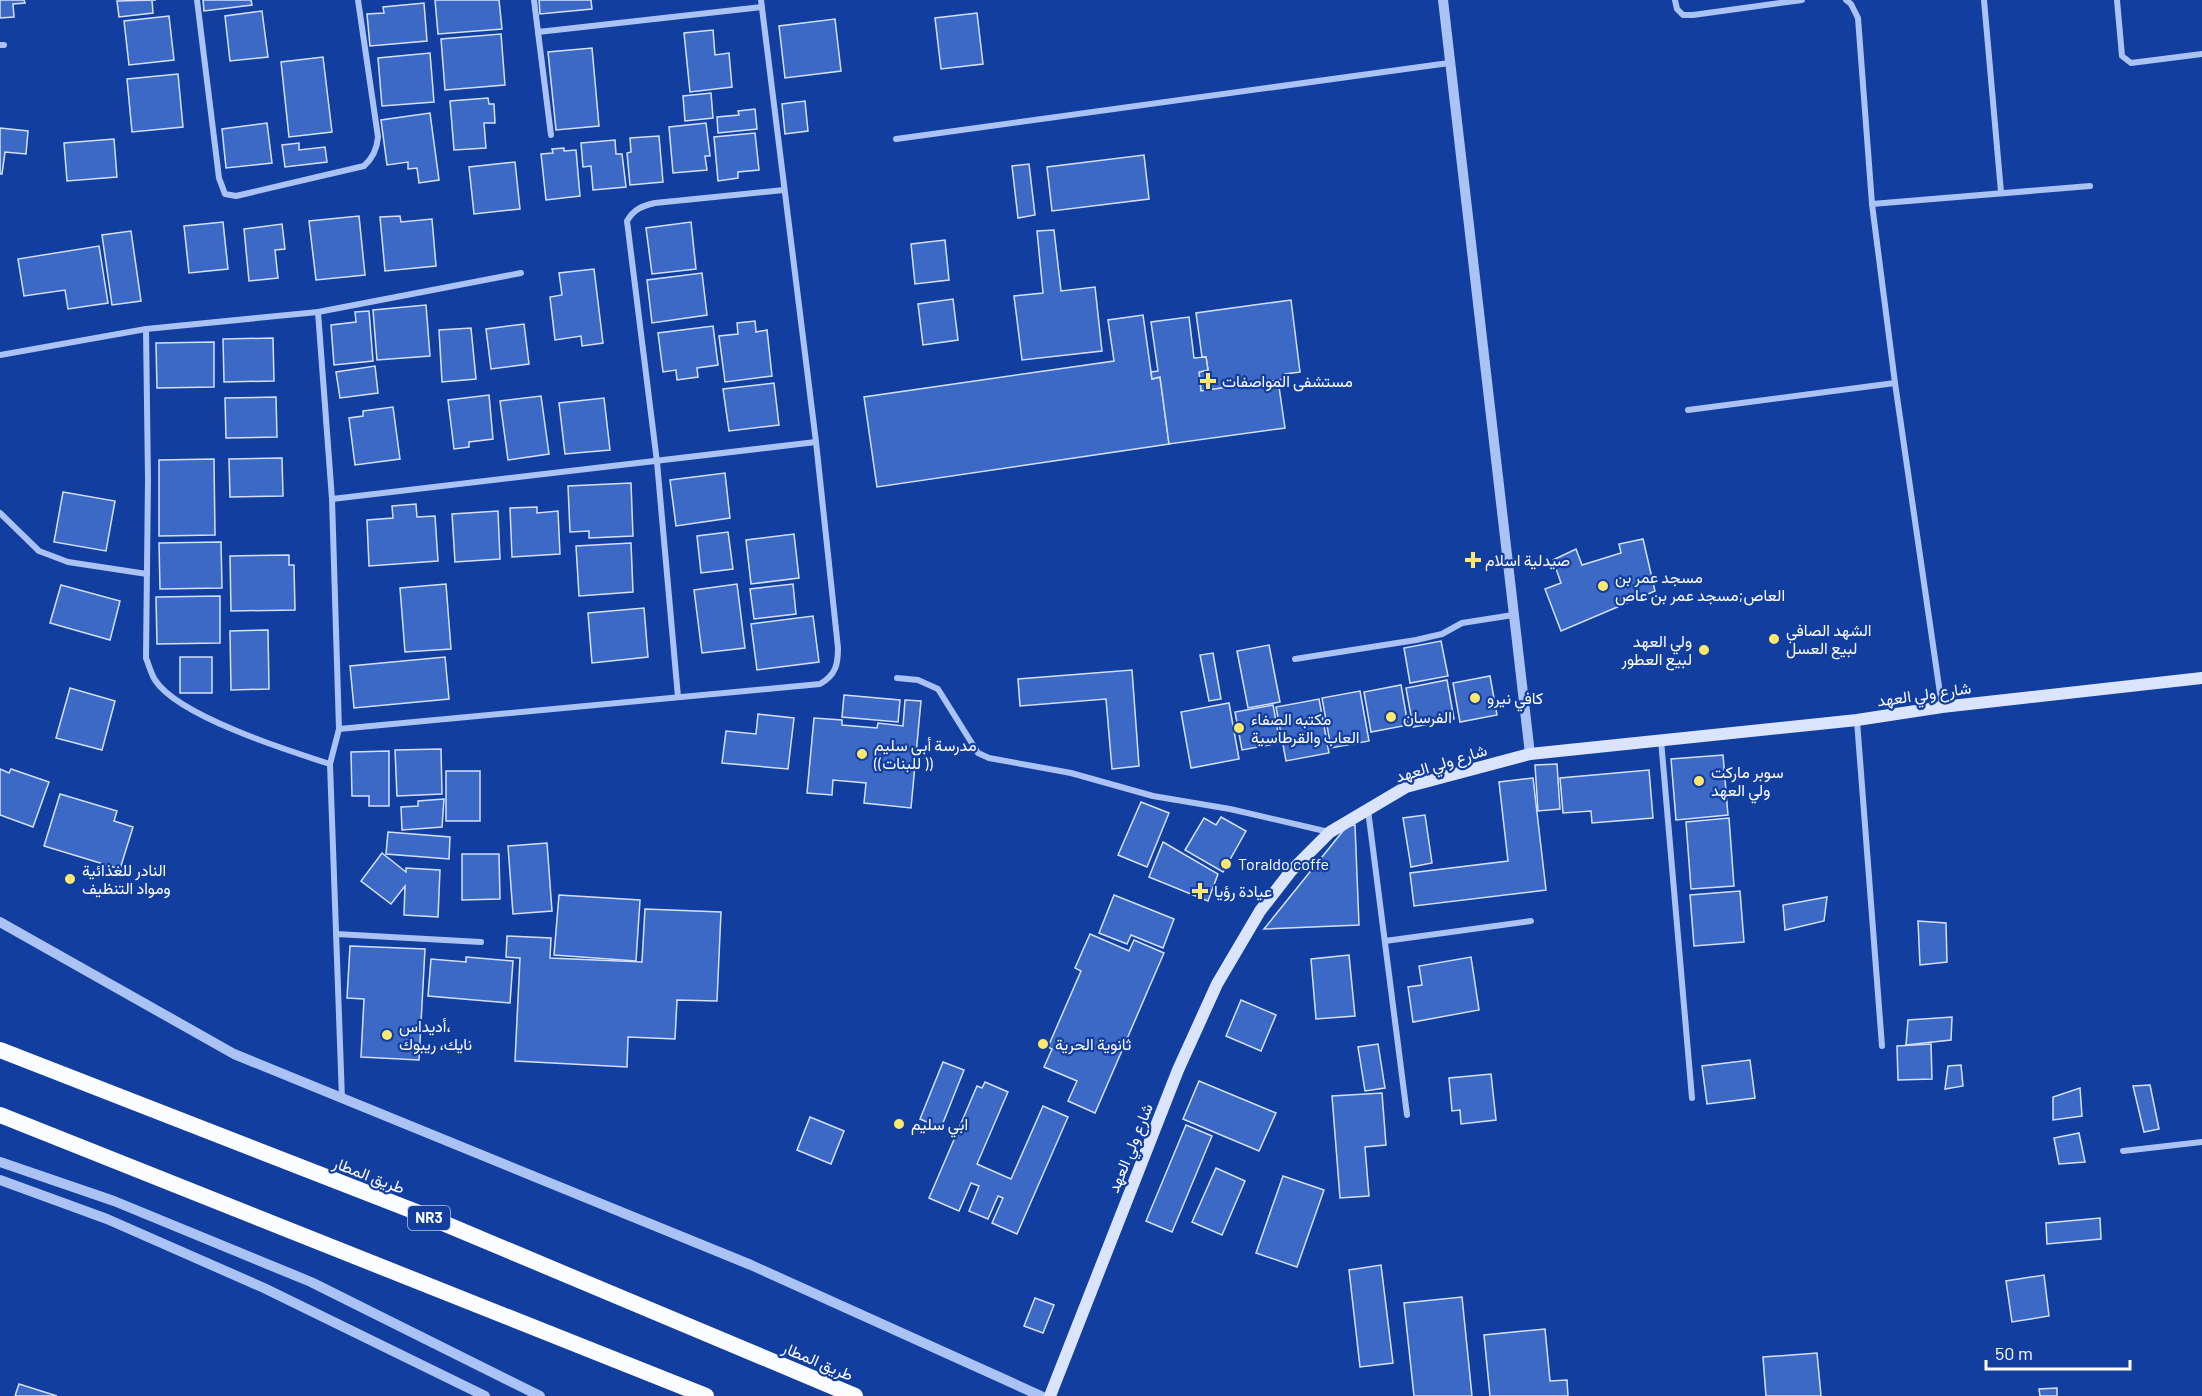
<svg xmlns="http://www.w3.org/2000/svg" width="2202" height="1396" font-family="Barlow,Vazirmatn,sans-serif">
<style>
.building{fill:#3c68c6;stroke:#d3e1fe;stroke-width:1.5}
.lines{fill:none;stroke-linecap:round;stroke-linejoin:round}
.minor{stroke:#aac2f4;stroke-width:6}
.tertiary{stroke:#aac2f4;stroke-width:10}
.secondary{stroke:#dae5fd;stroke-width:12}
.trunk{stroke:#fbfcff;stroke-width:16}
.poi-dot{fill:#ffe86d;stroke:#123e9f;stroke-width:2}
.labels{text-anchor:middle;stroke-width:4.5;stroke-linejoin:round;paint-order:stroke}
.shield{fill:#123e9f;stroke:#b8c5e2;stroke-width:1.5}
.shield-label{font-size:15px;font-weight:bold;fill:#fff}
.poi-label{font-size:16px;fill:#fff;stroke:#123e9f;text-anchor:start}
.street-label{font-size:16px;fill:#fff;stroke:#123e9f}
</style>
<rect width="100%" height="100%" fill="#123e9f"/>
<g class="building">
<polygon points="0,0 24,0 25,3 13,4 14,17 0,18"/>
<polygon points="152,0 153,13 119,17 117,1 156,0"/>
<polygon points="203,0 251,0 252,5 204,11"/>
<polygon points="435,0 499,0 502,29 438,34"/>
<polygon points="539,0 591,0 592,9 540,14"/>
<polygon points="424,3 427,41 370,46 367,14 384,13 383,7"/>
<polygon points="262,11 268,57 230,61 225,16"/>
<polygon points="977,13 983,64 941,69 935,18"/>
<polygon points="169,16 174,60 129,65 124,21"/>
<polygon points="835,19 841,71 785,78 779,26"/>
<polygon points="713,30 715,55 729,53 732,87 690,92 684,33"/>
<polygon points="501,34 505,85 445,90 441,39"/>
<polygon points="592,48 599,126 556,130 548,52"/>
<polygon points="430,53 434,102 382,106 378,58"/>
<polygon points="323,57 332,132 289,137 281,62"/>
<polygon points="178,74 183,127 132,132 127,79"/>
<polygon points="711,93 713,118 685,121 683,96"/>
<polygon points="488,98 489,104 494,104 495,123 484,123 486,148 454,150 450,101"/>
<polygon points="805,101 808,131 785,134 782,104"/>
<polygon points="755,109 757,129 718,133 717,117 739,115 738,111"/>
<polygon points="430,113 439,180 419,183 417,168 408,169 408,162 387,165 381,120"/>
<polygon points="267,123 272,163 226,168 222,129"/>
<polygon points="706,123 710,156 705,156 707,170 673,173 669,127"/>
<polygon points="0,128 28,131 26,154 5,152 2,174 0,174"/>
<polygon points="755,133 759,170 738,172 738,178 718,181 714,137"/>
<polygon points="659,136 663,182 630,185 627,153 631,152 630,138"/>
<polygon points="114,139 117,177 67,181 64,143"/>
<polygon points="615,140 616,154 622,154 626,187 593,190 591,166 583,167 581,143"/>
<polygon points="299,143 299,150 325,147 327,162 285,167 282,145"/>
<polygon points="564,148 564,151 576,150 580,196 546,200 541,154 553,153 552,149"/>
<polygon points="1144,155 1149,199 1052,211 1047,167"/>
<polygon points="515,162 520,209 474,214 469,167"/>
<polygon points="1029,164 1035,215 1018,218 1012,166"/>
<polygon points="359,216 365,275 316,280 309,221"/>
<polygon points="400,216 401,222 432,219 436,266 385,271 380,217"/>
<polygon points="223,222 228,269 189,273 184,226"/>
<polygon points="691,222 696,269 652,274 646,228"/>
<polygon points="282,224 285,249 275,250 278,278 249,281 244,229"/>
<polygon points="1054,230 1061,291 1095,287 1102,351 1022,360 1014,296 1043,293 1037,231"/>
<polygon points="131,231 141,301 112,305 102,235"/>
<polygon points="945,240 949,280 915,284 911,244"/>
<polygon points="99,246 108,303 68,309 65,290 24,296 18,259"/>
<polygon points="594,269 603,343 582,346 581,336 555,340 550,297 562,295 559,273"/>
<polygon points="702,273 707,315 652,323 647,280"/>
<polygon points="953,299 958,340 923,345 918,304"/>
<polygon points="1291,300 1300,372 1285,374 1285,379 1201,391 1199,372 1208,370 1206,357 1202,357 1196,313"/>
<polygon points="426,305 430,356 377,360 373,310"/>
<polygon points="369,311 373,361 334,365 331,325 356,322 355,312"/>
<polygon points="1143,315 1152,379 1160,377 1169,444 877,487 864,397 1114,361 1108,320"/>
<polygon points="1189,317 1194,358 1206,357 1208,370 1199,372 1201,391 1278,380 1285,428 1169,444 1160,377 1152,379 1151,372 1158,371 1151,322"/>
<polygon points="755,321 756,332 767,330 772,376 725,382 719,336 738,334 737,323"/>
<polygon points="524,324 529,364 491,369 486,329"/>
<polygon points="713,326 718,365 697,368 698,377 677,380 676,370 663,372 658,333"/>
<polygon points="471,328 476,379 442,382 439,330"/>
<polygon points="273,338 274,381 224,382 223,339"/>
<polygon points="214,342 214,387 157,388 156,343"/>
<polygon points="375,366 378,393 340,398 336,372"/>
<polygon points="774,383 779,425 729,431 723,389"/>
<polygon points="489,395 493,439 469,442 469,447 454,449 448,400"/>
<polygon points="541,396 549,454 508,460 500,401"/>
<polygon points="276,397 277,437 226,438 225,398"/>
<polygon points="604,398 610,450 565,454 559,403"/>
<polygon points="393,407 400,459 355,465 349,418 363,416 363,411"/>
<polygon points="282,458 283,496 230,497 229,459"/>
<polygon points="214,459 215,535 159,536 159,460"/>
<polygon points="725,473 730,518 676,526 670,480"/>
<polygon points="631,483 633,536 589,538 589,531 570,532 568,486"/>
<polygon points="63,492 115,501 106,551 54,542"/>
<polygon points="416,504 417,517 435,516 438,561 369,566 367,520 393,518 392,506"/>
<polygon points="537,507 537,513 558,511 560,554 512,557 510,508"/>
<polygon points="498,511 500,559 455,562 452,514"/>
<polygon points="728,532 733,569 701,573 697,536"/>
<polygon points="794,534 799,578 751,584 746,540"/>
<polygon points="1643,539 1655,591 1561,631 1545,589 1561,583 1553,560 1576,549 1582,565 1621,553 1619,544"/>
<polygon points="221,542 222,588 160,589 159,543"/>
<polygon points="631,543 633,592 579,596 576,546"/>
<polygon points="289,555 289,565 294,565 295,610 231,611 230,556"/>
<polygon points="446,584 451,649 405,652 400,588"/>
<polygon points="737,584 745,648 702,653 694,590"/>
<polygon points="793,584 796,614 754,619 750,589"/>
<polygon points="61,585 120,601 110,640 50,623"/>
<polygon points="220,596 220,643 157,644 156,597"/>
<polygon points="644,608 648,657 592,663 588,613"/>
<polygon points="813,616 819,662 757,670 751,624"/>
<polygon points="268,630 269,689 231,690 230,631"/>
<polygon points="1441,641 1448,676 1410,683 1404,648"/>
<polygon points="1269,645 1280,702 1248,708 1237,651"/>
<polygon points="1213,653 1221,699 1209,701 1200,655"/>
<rect x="180" y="657" width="32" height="36"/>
<polygon points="445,657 449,699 354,708 350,666"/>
<polygon points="1132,670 1139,766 1112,769 1106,699 1020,706 1018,679"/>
<polygon points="1490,676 1497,715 1460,722 1453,683"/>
<polygon points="1447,680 1454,719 1413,727 1406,688"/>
<polygon points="1401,685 1408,725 1371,732 1364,692"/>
<polygon points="70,688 115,701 102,750 56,738"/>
<polygon points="1360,691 1369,741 1331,748 1322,698"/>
<polygon points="844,695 900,700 898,722 842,717"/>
<polygon points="1319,699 1329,753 1286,761 1276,707"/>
<polygon points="905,700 921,701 911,808 864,803 866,783 833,780 832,795 807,793 814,718 842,720 842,725 877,728 878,723 903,726"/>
<polygon points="1229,703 1239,759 1191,768 1181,712"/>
<polygon points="1273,705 1280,743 1242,750 1235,712"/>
<polygon points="758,714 794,718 788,769 722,763 726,731 756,734"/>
<polygon points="441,749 442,794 397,796 395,750"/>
<polygon points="389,751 389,806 369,806 369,796 352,796 351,752"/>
<polygon points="1723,755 1728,815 1676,820 1671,759"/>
<polygon points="1557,764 1560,809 1538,811 1535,765"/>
<polygon points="0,769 9,773 11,769 49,782 33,827 0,815"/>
<polygon points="1649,770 1653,818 1592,823 1591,811 1563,813 1560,778"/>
<rect x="446" y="771" width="34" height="50"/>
<polygon points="1533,778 1546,890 1414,906 1410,873 1508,861 1499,782"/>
<polygon points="60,794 117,811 114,821 133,827 120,869 44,846"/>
<polygon points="444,799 442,827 402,830 401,807 418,806 418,801"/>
<polygon points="1141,802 1169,813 1147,867 1118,855"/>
<polygon points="1425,815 1432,863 1411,867 1403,818"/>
<polygon points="1221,817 1246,831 1223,872 1185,850 1204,818 1216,825"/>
<polygon points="1729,818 1734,886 1691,889 1686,822"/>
<polygon points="1355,825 1359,925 1264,929 1347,826"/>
<polygon points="388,832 450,837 449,859 386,854"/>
<polygon points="1163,842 1218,874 1208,901 1149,877"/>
<polygon points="547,843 552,911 513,914 508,846"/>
<polygon points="382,853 406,872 406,868 440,870 438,917 404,915 405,886 391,904 361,881"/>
<polygon points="462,854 499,854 500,899 462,900"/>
<polygon points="1740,891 1744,942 1694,946 1690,895"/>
<polygon points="559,895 640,900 636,961 554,955"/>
<polygon points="1114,895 1174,919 1163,948 1131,935 1127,944 1099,933"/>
<polygon points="1827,897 1824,921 1785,930 1783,905"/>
<polygon points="645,909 721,912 717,1001 677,1000 675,1039 628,1037 627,1067 515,1061 520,958 506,957 507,936 551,938 550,958 642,962"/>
<polygon points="1918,921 1946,923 1947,962 1920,965"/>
<polygon points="1090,934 1129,951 1134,940 1164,953 1095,1113 1068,1101 1077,1081 1044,1067 1052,1049 1048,1047 1081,971 1075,968"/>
<polygon points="350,946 425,949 419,1060 361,1057 364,999 347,998"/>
<polygon points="1349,955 1355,1016 1316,1019 1311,959"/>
<polygon points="466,957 513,961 510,1003 428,996 431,959 466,962"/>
<polygon points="1471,957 1479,1010 1413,1022 1408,987 1422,985 1419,966"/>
<polygon points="1241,1000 1276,1015 1261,1051 1226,1036"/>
<polygon points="1952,1017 1951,1040 1906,1045 1908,1020"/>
<polygon points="1378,1044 1385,1088 1365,1091 1358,1047"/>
<polygon points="1931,1044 1932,1079 1898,1080 1897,1046"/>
<polygon points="1750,1060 1755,1098 1707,1104 1702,1066"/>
<polygon points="943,1062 964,1070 941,1128 920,1119"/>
<polygon points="1961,1065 1963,1086 1945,1089 1948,1066"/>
<polygon points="1491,1074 1496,1120 1461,1124 1460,1110 1452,1111 1449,1078"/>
<polygon points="1199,1081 1276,1113 1259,1151 1183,1119"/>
<polygon points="985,1082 1008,1092 977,1164 1011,1179 1043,1106 1068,1117 1017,1234 992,1223 1003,1198 998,1196 988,1219 969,1211 979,1186 971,1183 959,1211 929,1198 977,1086 982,1088"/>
<polygon points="2150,1085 2159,1129 2144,1132 2133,1086"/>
<polygon points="2080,1088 2082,1116 2053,1120 2053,1097"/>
<polygon points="1382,1093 1386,1145 1365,1147 1369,1196 1340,1198 1332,1096"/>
<polygon points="810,1117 844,1131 831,1164 797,1150"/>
<polygon points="1186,1125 1212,1136 1172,1232 1146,1221"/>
<polygon points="2079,1133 2085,1162 2059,1164 2054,1138"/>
<polygon points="1216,1168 1245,1181 1222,1235 1192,1222"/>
<polygon points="1283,1176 1324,1190 1297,1267 1256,1253"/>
<polygon points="2100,1218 2101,1239 2047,1244 2046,1223"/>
<polygon points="1381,1265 1393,1363 1360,1367 1349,1270"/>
<polygon points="2044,1275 2049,1316 2012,1322 2006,1281"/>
<polygon points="1462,1297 1472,1396 1414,1396 1404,1303"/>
<polygon points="1035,1298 1054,1305 1043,1333 1024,1326"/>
<polygon points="1545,1329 1550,1381 1567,1380 1568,1396 1490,1396 1484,1335"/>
<polygon points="1817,1353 1821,1396 1766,1396 1763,1357"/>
<polygon points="19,1384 57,1396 15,1396"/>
<polygon points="2057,1388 2057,1396 2040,1396 2039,1389"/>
</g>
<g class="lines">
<g class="minor">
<path d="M197 0 219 178 225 194 236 196 364 166C373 158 377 149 378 137L358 0"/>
<polyline points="534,0 538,32 762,7"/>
<polyline points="1675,0 1677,9 1683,15 1693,15 1802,0"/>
<polyline points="1846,0 1851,4 1858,18 1872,204 1895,383 1942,707"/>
<polyline points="1984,0 2001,192"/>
<polyline points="2117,0 2122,56 2131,63 2202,54"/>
<polyline points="538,32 551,135"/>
<polyline points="0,45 4,45"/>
<polyline points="896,139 1449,63"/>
<polyline points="1872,204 2090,186"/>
<polyline points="318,312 332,499 339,729 330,764 342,1099"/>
<path d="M146 329 148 479 146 658C149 665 151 674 155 680 178 716 289 751 330 764"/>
<polyline points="0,355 146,329 318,312 521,273"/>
<polyline points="1688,410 1895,383"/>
<polyline points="332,499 816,442"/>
<polyline points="0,513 39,551 68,562 147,574"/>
<polyline points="1295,659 1416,640 1442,634 1462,623 1513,615"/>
<polyline points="897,678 918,680 938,689 978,753 989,758 1071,773 1153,796 1230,809 1329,832"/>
<path d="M678 697 657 462 627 221C634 209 642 206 655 203L784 190"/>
<polyline points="1857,721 1882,1046"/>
<path d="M339 729 820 684C836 675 838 664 838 648L816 442 761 0"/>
<polyline points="1661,740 1692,1098"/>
<polyline points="1368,810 1407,1115"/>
<polyline points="336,934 481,942"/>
<polyline points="1385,941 1531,921"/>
<polyline points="2123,1151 2202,1142"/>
</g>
<g class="tertiary">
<polyline points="1443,0 1530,754"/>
<polyline points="0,922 234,1054 751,1265 1041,1396"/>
<polyline points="0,1162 114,1201 311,1282 540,1396"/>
<polyline points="0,1180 107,1219 264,1288 485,1396"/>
</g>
<polyline class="secondary" points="1050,1396 1178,1070 1217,984 1260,911 1291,871 1330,832 1406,787 1530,754 1857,720 1942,707 2202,678"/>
<g class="trunk">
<polyline points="0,1050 424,1215 855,1396"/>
<polyline points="0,1115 706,1396"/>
</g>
</g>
<g class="poi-dot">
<path d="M1205 372h6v6h6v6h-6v6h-6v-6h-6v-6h6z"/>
<path d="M1470 551h6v6h6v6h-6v6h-6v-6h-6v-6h6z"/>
<circle cx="1603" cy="586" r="6"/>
<circle cx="1774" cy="639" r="6"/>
<circle cx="1704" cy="650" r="6"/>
<circle cx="1475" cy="698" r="6"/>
<circle cx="1391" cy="717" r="6"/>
<circle cx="1239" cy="728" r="6"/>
<circle cx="862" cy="754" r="6"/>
<circle cx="1699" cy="781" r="6"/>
<circle cx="1226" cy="864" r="6"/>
<circle cx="70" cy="879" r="6"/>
<path d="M1197 882h6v6h6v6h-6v6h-6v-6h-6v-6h6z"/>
<circle cx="387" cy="1035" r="6"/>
<circle cx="1043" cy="1044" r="6"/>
<circle cx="899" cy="1124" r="6"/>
</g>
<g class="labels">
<rect class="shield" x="408" y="1206" width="42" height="24" rx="4.5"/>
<g class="shield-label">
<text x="429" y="1223">NR3</text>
</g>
<g class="poi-label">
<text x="1222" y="387">مستشفى المواصفات</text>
<text x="1485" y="566">صيدلية اسلام</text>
<text x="1615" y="583">مسجد عمر بن<tspan x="1615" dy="18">العاص;مسجد عمر بن عاص</tspan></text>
<text x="1786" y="636">الشهد الصافي<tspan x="1786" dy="18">لبيع العسل</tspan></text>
<text x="1692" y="647" text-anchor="end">ولي العهد<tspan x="1692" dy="18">لبيع العطور</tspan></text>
<text x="1487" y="704">كافي نيرو</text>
<text x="1403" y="723">الفرسان</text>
<text x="1251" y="725">مكتبه الصفاء<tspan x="1251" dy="18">العاب والقرطاسية</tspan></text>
<text x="874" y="751">مدرسة أبي سليم<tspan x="874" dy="18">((للبنات ))</tspan></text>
<text x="1711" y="778">سوبر ماركت<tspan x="1711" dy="18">ولي العهد</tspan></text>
<text x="1238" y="870">Toraldo coffe</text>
<text x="82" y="876">النادر للغذائية<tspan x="82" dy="18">ومواد التنظيف</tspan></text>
<text x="1214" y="897">عيادة رؤيا</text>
<text x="399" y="1032">أديداس،<tspan x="399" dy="18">نايك، ريبوك</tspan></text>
<text x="1055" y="1050">ثانوية الحرية</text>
<text x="911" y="1130">ابي سليم</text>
</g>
<g class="street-label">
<text transform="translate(1924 694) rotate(-8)" y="6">شارع ولي العهد</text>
<text transform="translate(1441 763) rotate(-17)" y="6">شارع ولي العهد</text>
<text transform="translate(1130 1148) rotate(-68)" y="6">شارع ولي العهد</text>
<text transform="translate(369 1175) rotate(21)" y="6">طريق المطار</text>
<text transform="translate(818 1361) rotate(23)" y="6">طريق المطار</text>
</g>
</g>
<path d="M1986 1360v9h144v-9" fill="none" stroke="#ffffff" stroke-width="3"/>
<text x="1995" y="1360" font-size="18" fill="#ffffff" stroke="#123e9f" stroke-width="4.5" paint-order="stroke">50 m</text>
</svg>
